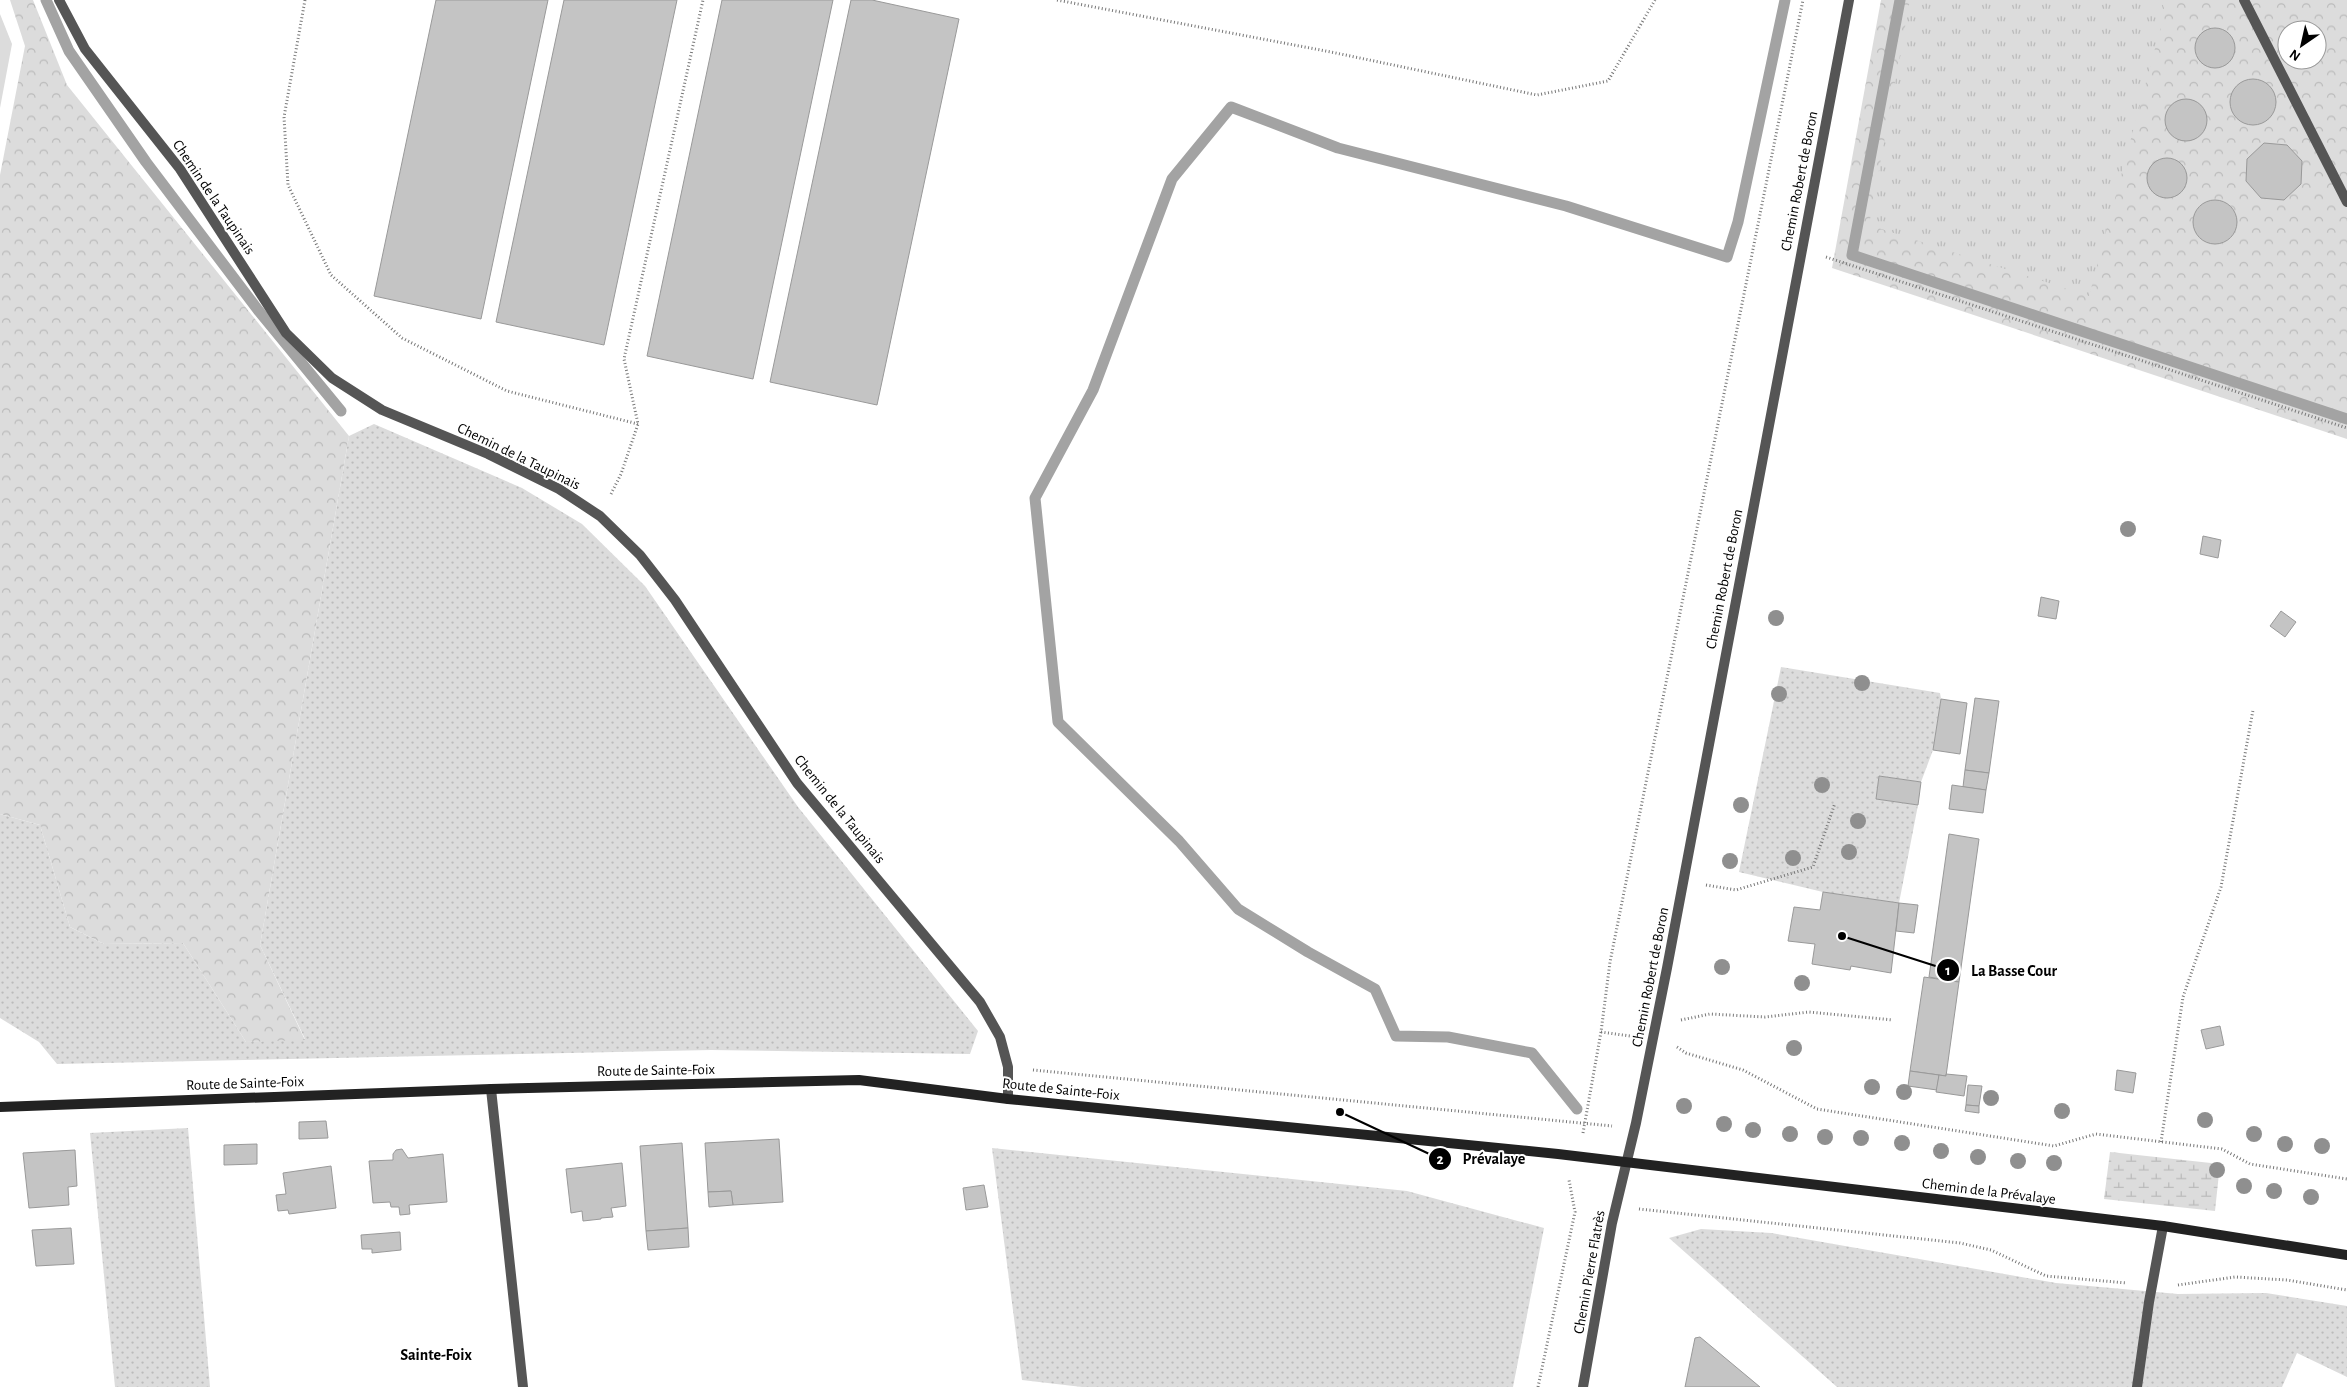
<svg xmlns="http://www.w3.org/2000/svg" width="2347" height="1387" font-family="'Alegreya Sans',sans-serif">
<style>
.grass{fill:url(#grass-dots)}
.forest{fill:url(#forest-crowns);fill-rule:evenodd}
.wetland{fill:url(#wetland-marsh)}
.park{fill:url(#park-tufts)}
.pitch{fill:#dcdcdc}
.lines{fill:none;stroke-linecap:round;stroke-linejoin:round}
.stream{stroke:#a3a3a3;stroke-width:11}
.building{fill:#c4c4c4;stroke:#999}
.path{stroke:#777;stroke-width:3;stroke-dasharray:1 2.5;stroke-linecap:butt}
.lane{stroke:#555;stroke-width:10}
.street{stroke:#555;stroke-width:10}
.secondary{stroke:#222;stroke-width:10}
.tree{fill:#8f8f8f}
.labels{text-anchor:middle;stroke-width:4;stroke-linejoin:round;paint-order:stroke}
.street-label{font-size:15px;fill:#000;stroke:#fff}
.neighbourhood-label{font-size:16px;font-weight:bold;fill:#000;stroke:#fff}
.leader{fill:none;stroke:#000;stroke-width:2}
.callout-dot{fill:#000;stroke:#fff;stroke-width:2}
.mark-label{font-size:15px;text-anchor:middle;font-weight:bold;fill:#fff}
.callout-label{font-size:16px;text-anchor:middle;font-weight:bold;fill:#000;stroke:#fff;stroke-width:4;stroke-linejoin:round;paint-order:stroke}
</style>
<defs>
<pattern id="grass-dots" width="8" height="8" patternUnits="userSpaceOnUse" patternTransform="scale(1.25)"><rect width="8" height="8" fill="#dcdcdc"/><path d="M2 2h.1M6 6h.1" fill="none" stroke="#bbb" stroke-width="1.8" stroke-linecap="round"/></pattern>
<pattern id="forest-crowns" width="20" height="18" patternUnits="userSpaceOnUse" patternTransform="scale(1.25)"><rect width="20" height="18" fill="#dcdcdc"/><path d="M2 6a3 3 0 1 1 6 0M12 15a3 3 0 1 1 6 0" fill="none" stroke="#bbb"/></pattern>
<pattern id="wetland-marsh" width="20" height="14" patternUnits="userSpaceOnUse" patternTransform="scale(1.25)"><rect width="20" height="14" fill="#dcdcdc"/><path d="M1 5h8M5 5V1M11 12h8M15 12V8" fill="none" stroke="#bbb"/></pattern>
<pattern id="park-tufts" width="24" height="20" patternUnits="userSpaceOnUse" patternTransform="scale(1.25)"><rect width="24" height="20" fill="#dcdcdc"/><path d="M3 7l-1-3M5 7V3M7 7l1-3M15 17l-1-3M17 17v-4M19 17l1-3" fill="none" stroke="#bbb"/></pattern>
</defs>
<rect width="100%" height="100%" fill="#fff"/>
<g class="grass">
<polygon points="374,424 522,488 582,524 645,586 798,807 978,1031 970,1054 711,1050 57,1064 39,1042 0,1018 0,814 40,825 70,927 104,944 183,943 246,1042 305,1039 260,945 349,436"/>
<polygon points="1781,667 1940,693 1941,699 1933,750 1921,782 1879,776 1876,799 1918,805 1899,903 1823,892 1739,872"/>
<polygon points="188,1128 210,1387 115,1387 90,1133"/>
<polygon points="992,1148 1407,1191 1544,1228 1513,1387 1082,1387 1022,1380"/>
<polygon points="1701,1229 1771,1233 2056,1283 2178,1294 2266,1293 2347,1306 2347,1377 2297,1353 2282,1387 1837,1387 1669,1238"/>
</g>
<g class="forest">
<polygon points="10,0 33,0 67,85 349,436 260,945 305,1040 246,1042 183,943 104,944 70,927 40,825 0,814 0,175 25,46"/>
<path d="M1881 0H2347V439L1832 268ZM2287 30H2317V60H2287Z"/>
</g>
<polygon class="wetland" points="2110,1152 2220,1164 2215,1211 2104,1199"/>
<polygon class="park" points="1910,0 2161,0 2165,11 2089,296 1869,225"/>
<polygon class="pitch" points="0,14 12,44 0,108"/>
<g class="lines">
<g class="stream">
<polyline points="46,0 69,51 146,162 258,310 341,411"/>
<polyline points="1900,0 1852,255 2347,419"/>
<polyline points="1577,1109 1532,1053 1448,1037 1396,1036 1375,989 1308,952 1238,909 1179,841 1058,722 1035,498 1093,390 1172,179 1231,107 1338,148 1566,206 1727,257 1738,222 1785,0"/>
</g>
</g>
<g class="building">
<polygon points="436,0 548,0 481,319 374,296"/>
<polygon points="564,0 677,0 604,345 496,322"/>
<polygon points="722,0 833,0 753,379 647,356"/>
<polygon points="851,0 872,0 959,19 877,405 770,382"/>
<circle cx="2215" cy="48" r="20"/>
<circle cx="2253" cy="102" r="23"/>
<circle cx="2186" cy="120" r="21"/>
<polygon points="2264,143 2287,145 2302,161 2301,184 2284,200 2261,198 2246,181 2247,159"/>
<circle cx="2167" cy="178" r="20"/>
<circle cx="2215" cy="222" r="22"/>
<polygon points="2203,536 2221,540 2218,558 2200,554"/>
<polygon points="2041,597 2059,601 2056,619 2038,616"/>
<polygon points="2281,611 2296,622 2285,637 2270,626"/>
<polygon points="1975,698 1999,701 1989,773 1965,770"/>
<polygon points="1941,699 1967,703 1960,754 1933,750"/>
<polygon points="1965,770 1989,773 1986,790 1963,787"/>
<polygon points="1879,776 1921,782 1918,805 1876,799"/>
<polygon points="1952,785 1986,790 1983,813 1949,809"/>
<polygon points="1949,834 1979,839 1959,982 1929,977"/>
<polygon points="1823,892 1899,903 1891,973 1851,966 1850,970 1812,964 1815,944 1788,941 1794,907 1820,910"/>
<polygon points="1899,903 1918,905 1914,933 1896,931"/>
<polygon points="1924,977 1959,982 1946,1076 1910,1071"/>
<polygon points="2220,1026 2224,1045 2206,1049 2201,1030"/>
<polygon points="2117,1070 2136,1073 2133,1093 2115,1090"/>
<polygon points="1910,1071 1939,1075 1937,1090 1908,1086"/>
<polygon points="1946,1074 1967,1076 1964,1096 1936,1092 1939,1075 1946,1076"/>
<polygon points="1968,1085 1982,1086 1979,1106 1966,1105"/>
<polygon points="1966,1105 1979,1106 1979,1113 1965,1111"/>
<polygon points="326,1121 328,1138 299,1139 299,1122"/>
<polygon points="779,1139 783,1202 733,1205 731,1191 708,1192 705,1143"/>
<polygon points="682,1143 688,1228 646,1231 640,1146"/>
<polygon points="257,1144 257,1164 224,1165 224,1145"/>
<polygon points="402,1149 408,1158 443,1154 447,1202 409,1205 410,1214 400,1215 399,1207 391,1207 390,1202 373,1203 369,1161 393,1160 393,1154 396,1150"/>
<polygon points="75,1150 77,1186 68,1187 69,1205 29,1208 23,1153"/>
<polygon points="622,1163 626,1206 611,1208 613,1217 601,1218 601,1219 583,1221 582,1211 571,1213 566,1169"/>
<polygon points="331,1166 336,1208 289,1214 288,1210 278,1211 276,1195 286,1194 283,1173"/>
<polygon points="984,1185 988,1207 966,1210 963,1188"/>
<polygon points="731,1191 733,1205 709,1207 708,1192"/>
<polygon points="71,1228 74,1264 36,1266 32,1230"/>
<polygon points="688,1228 689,1247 648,1250 646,1231"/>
<polygon points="400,1232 401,1250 372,1253 372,1249 362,1249 361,1235"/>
<polygon points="1700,1337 1760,1387 1685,1387 1695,1338"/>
</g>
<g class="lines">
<g class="path">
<polyline points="305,0 284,117 288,185 331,275 402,338 507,391 638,424"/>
<polyline points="1057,0 1331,52 1537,95 1608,81 1655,0"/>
<polyline points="1826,257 2347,428"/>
<polyline points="611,494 621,474 638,424 624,359 703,0"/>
<polyline points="1706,885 1736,890 1813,867 1835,803"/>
<polyline points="1681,1020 1710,1014 1765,1017 1809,1012 1893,1020"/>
<polyline points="1601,1032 1630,1036"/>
<polyline points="1677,1047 1686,1053 1743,1070 1817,1109 2054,1146 2096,1134 2222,1149 2250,1164 2347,1179"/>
<polyline points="1033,1070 1612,1126"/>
<polyline points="1583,1133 1601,1032 1610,962 1803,0"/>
<polyline points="2161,1142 2183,997 2221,887 2253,710"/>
<polyline points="1639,1209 1960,1243 1991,1250 2046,1276 2127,1283"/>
<polyline points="2178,1285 2235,1277 2287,1280 2347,1290"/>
<polyline points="1538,1387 1575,1212 1569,1180"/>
</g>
<g class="lane">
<polyline points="2244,0 2347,202"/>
<polyline points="491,1089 523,1387"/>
<polyline points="2137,1387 2149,1302 2163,1226"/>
</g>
<g class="street">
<polyline points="59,0 85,49 180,169 286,333 332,378 382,410 488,454 559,489 600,516 640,555 675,600 797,783 980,1002 1000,1037 1008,1067 1008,1099"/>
<polyline points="1583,1387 1612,1223 1636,1123 1667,968 1849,0"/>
</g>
<polyline class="secondary" points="0,1107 491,1089 859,1080 1008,1099 1558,1154 2163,1226 2347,1255"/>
</g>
<g class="tree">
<circle cx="2128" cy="529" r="8"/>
<circle cx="1776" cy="618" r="8"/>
<circle cx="1862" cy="683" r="8"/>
<circle cx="1779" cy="694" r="8"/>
<circle cx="1822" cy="785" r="8"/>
<circle cx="1741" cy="805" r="8"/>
<circle cx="1858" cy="821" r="8"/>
<circle cx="1849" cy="852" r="8"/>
<circle cx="1793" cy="858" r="8"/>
<circle cx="1730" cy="861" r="8"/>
<circle cx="1722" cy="967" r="8"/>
<circle cx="1802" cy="983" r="8"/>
<circle cx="1794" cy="1048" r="8"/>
<circle cx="1872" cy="1087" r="8"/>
<circle cx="1904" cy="1092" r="8"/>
<circle cx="1991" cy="1098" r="8"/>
<circle cx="1684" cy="1106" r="8"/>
<circle cx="2062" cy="1111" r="8"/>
<circle cx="2205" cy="1120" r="8"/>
<circle cx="1724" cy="1124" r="8"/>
<circle cx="1753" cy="1130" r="8"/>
<circle cx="1790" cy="1134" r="8"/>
<circle cx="2254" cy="1134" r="8"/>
<circle cx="1825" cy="1137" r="8"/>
<circle cx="1861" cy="1138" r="8"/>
<circle cx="1902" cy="1143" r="8"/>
<circle cx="2285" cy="1144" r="8"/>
<circle cx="2322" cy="1146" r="8"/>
<circle cx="1941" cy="1151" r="8"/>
<circle cx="1978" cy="1157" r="8"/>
<circle cx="2018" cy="1161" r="8"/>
<circle cx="2054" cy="1163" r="8"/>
<circle cx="2217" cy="1170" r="8"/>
<circle cx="2244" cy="1186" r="8"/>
<circle cx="2274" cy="1191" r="8"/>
<circle cx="2311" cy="1197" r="8"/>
</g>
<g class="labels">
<g class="street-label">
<text transform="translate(1799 181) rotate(-79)" y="5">Chemin Robert de Boron</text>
<text transform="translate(214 197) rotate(56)" y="5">Chemin de la Taupinais</text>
<text transform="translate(519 456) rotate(26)" y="5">Chemin de la Taupinais</text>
<text transform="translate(1724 579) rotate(-79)" y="5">Chemin Robert de Boron</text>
<text transform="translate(840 809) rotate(51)" y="5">Chemin de la Taupinais</text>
<text transform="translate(1650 977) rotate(-79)" y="5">Chemin Robert de Boron</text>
<text transform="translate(656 1070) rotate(-1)" y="5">Route de Sainte-Foix</text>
<text transform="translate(245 1083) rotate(-2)" y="5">Route de Sainte-Foix</text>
<text transform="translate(1061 1089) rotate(6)" y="5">Route de Sainte-Foix</text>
<text transform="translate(1989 1191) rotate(7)" y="5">Chemin de la Prévalaye</text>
<text transform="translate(1589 1272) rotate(-80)" y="5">Chemin Pierre Flatrès</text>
</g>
<g class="neighbourhood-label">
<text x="436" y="1360">Sainte-Foix</text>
</g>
</g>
<path class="leader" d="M1842 936L1948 970M1340 1112L1440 1159"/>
<g class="callout-dot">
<circle cx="1842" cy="936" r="5"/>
<circle cx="1340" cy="1112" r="5"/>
<circle cx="1948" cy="970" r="12"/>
<circle cx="1440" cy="1159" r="12"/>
</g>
<g class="mark-label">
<text x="1948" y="975">1</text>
<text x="1440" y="1164">2</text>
</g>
<g class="callout-label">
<text x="2014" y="976">La Basse Cour</text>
<text x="1494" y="1164">Prévalaye</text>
</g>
<g transform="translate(2302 45) rotate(214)"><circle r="24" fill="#ffffff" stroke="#999999"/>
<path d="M0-4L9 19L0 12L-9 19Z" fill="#000000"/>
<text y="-8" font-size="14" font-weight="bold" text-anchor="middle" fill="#000000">N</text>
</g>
</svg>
